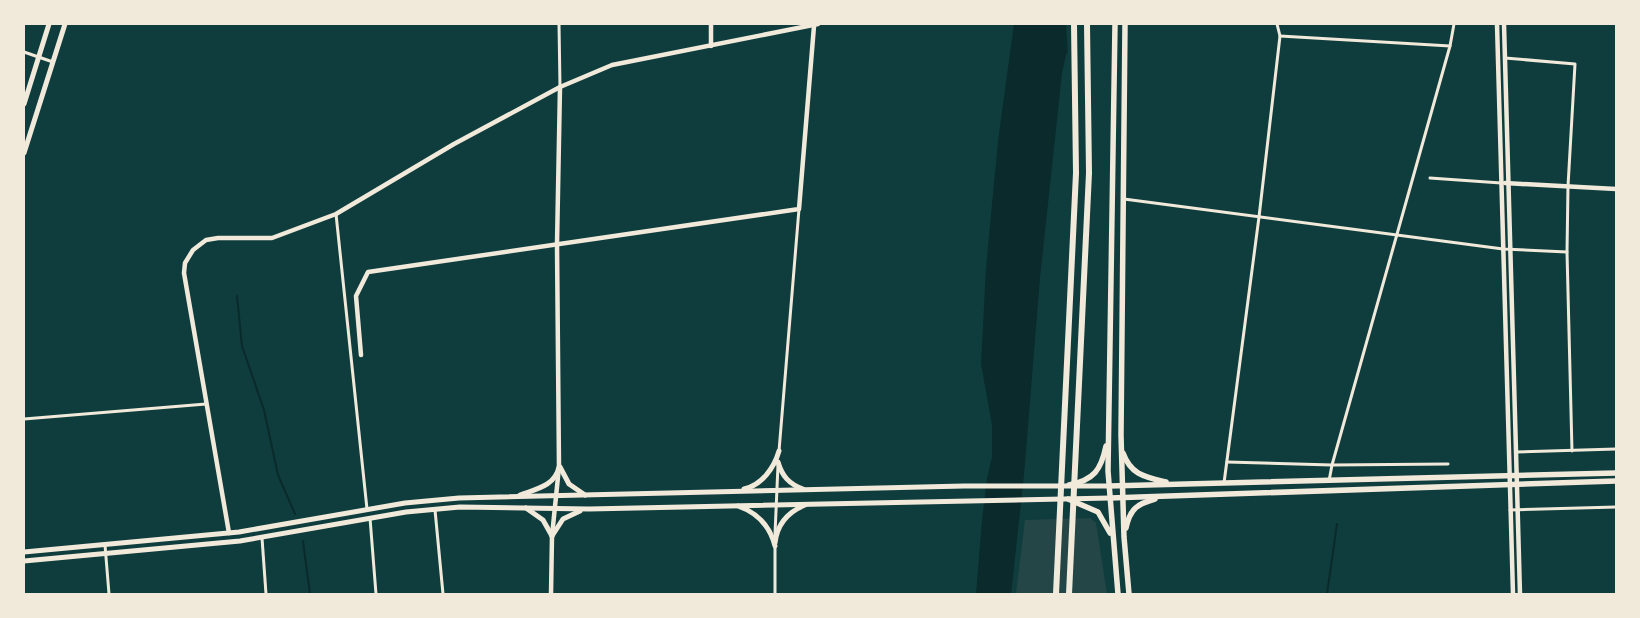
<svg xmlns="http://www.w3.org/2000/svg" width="1640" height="618" font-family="'Work Sans',sans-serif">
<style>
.green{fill:#244646}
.water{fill:#0a2a2b}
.pier{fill:#0f3d3e}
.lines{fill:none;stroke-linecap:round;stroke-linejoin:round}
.stream{stroke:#0a2a2b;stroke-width:2}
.minor{stroke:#f1e9da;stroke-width:3}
.tertiary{stroke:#f1e9da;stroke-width:4.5}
.secondary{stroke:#f1e9da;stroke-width:5}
.primary{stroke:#f1e9da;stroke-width:5.5}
.motorway{stroke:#f1e9da;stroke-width:6}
</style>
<rect width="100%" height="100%" fill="#0f3d3e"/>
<polygon class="green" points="1090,518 1096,523 1107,594 1016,594 1025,520"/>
<polygon class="water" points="1014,24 1082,24 1066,55 1062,73 1040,278 1024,475 1011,594 976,594 982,520 987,478 992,457 992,425 981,364 986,268 998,141"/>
<polygon class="pier" points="1066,24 1085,24 1068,58"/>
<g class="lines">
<g class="stream">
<polyline points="237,296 242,346 264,410 278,475 295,514"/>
<polyline points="303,541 310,594"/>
<polyline points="1327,594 1337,524"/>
</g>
<g class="minor">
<polyline points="559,24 560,87"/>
<polyline points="1280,36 1450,46 1332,465 1329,481"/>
<polyline points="1450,46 1454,24"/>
<polyline points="24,52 53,62"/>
<polyline points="1505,58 1575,64 1568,186 1567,252 1572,451"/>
<polyline points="1430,178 1501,183"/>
<polyline points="1124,199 1503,249 1567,252"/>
<polyline points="336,214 367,509"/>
<polyline points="24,419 206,404"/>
<polyline points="779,451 799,209"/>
<polyline points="1516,452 1616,449"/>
<polyline points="1227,462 1332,465 1448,464"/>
<polyline points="1224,483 1259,217 1280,36 1277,24"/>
<polyline points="435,510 443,594"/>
<polyline points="1510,510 1616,507"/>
<polyline points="370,518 376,594"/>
<polyline points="775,534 778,465"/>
<polyline points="262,538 266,594"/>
<polyline points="105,545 109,594"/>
<polyline points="775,594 775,545"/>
</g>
<g class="tertiary">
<polyline points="1497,24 1513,594"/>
<polyline points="1504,24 1520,594"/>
<polyline points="711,46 711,24"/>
<polyline points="1505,183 1616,189"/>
<polyline points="361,355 356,296 368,272 799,209 814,26"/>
<polyline points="229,533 184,273 185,263 193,250 206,240 218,238 272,238 336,214 454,144 560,87 612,65 818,24"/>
<polyline points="551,594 552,536 559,467 557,244 560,87"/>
</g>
<g class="secondary">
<polyline points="24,104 49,24"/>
<polyline points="24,153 65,24"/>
<path d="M778 462C782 476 789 484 803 489"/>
<polyline points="560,467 569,484 585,495"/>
<path d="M744 489C762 485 774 468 779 451"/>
<path d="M520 495C536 489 555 486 559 467"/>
<path d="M738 506C758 513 770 526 775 546"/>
<polyline points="526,508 543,520 552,536"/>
<polyline points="552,536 563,519 580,511"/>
<path d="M775 543C777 525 788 512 805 505"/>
<polyline points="24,552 239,532 405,503 459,498 964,486 1109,486"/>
<polyline points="24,561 240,541 406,512 460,507 589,509 1110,498"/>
</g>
<g class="primary">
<polyline points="1115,24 1108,471 1118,594"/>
<polyline points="1125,24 1121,435 1124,537 1129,594"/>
<path d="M1123 453C1131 475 1145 477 1166 482"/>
<path d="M1069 485C1094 480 1101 470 1106 446"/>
<polyline points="1109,486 1616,473"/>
<polyline points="1110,498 1616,481"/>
<polyline points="1068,499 1098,512 1110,533"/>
<path d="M1126 528C1130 509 1137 504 1155 499"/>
</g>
<g class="motorway">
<polyline points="1056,594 1076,173 1074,24"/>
<polyline points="1069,594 1089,173 1087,24"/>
</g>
</g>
<rect width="1640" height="618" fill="none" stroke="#f1e9da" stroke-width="50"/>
</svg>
